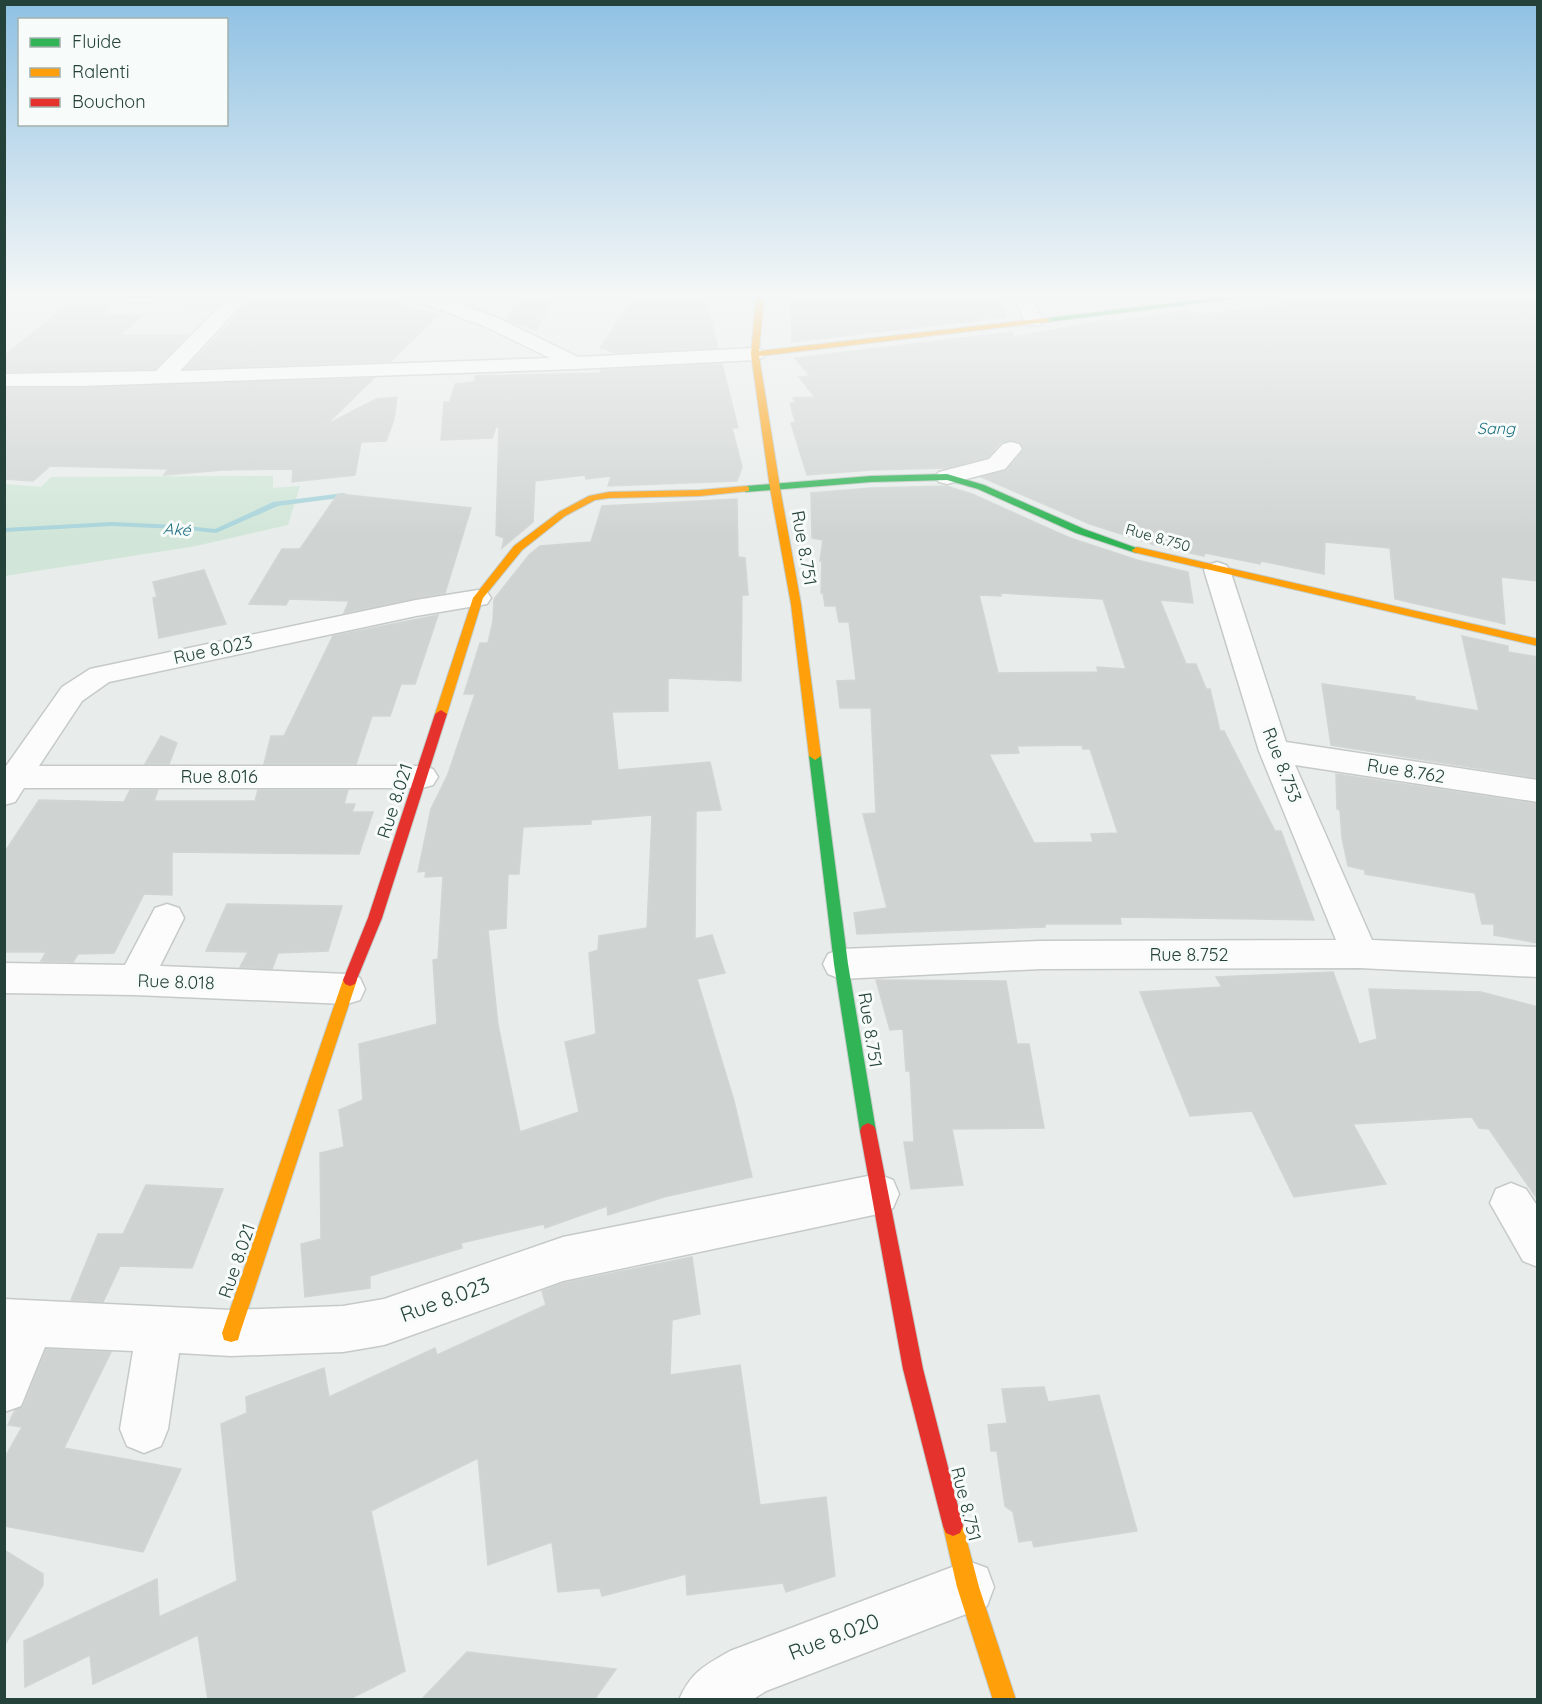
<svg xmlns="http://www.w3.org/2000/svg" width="1542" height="1704" font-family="Quicksand,sans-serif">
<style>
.green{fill:#d1e6d8}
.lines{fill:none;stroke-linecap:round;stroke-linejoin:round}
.stream{fill:#a9d4db;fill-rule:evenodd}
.building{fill:#cfd4d2;stroke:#d1d6d4;stroke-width:1.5;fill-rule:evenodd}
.street-casing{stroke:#c5cac8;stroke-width:3}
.fast-casing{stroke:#c3cbc8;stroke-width:2}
.slow-casing{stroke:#c3cbc8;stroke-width:2}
.jam-casing{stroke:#c3cbc8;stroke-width:2}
.street{fill:#fcfcfc;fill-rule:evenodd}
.fast{fill:#30b455;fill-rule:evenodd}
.slow{fill:#ff9f0a;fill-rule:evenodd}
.jam{fill:#e5322d;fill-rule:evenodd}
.labels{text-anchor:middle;stroke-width:6;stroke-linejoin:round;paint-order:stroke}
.far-street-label{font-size:15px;fill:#24423a;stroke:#f7fbf9}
.far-water-label{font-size:16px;font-style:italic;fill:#1c6f80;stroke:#f7fbf9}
.street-label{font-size:18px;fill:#24423a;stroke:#f7fbf9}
.near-street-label{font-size:21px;fill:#24423a;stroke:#f7fbf9}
</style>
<rect width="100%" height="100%" fill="#e8edeb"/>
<polygon class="green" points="273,476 273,488 300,486 288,525 196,546 5,576 5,484 41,487 51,477"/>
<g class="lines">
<polygon class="stream" points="344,493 348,495 347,497 278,506 216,533 177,529 112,526 4,532 4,528 112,522 177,525 215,529 273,502"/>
</g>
<g class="building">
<polygon points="254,298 376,298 403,301 400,306 439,315 391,361 185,369"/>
<polygon points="519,298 554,298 536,330 507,320"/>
<polygon points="634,298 706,298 718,348 617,353 600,348"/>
<polygon points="790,298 998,298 1006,317 792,342"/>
<polygon points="1275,298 1463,298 1469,302 1488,298 1538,298 1538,581 1501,577 1505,624 1395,599 1390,548 1325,542 1324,574 1261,561 1260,564 1205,553 1204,556 1155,545 1090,524 981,477 1007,470 1024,450 1021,443 1012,440 1001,442 988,457 946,468 871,470 807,475 791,423 795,422 790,403 795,403 793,398 815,397 799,377 810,376 795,358 1012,332 1014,337 1101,321 1121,321 1186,311 1200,315 1285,305"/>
<polygon points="112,306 102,315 141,316 121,335 188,335 155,369 4,372 4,356 65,307"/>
<polygon points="722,364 738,428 732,428 742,467 737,481 608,486 611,476 586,479 585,475 535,481 533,522 502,548 504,538 496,535 499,427 496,427 492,438 441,440 444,402 450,402 455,384 475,382 475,376 600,373 601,370"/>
<polygon points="374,378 326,425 376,399 397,397 394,419 386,441 361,442 355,475 292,482 293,469 223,470 164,475 168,469 50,466 33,481 4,479 4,388 83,388"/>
<path d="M946 486 972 494 1070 538 1137 560 1188 572 1193 603 1160 600 1186 664H1196L1206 689H1210L1220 731H1224L1275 831H1281L1314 920 1120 917 1121 924H1045V927L857 934 854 913 887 908 863 814 876 813 871 708H840L837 681 856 680 849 622H839L836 606H825L823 593H821L822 561H820L823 540 812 538 811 493 871 488ZM1001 593 1103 599 1126 669 1097 667 1098 672 998 673 979 595 1001 596ZM1082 745 1083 749H1090L1118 833 1091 834 1093 842 1034 843 989 754 1019 753 1017 746Z"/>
<polygon points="338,494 471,508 445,593 344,613 349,601 289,599 286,605 249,604 282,549 300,549"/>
<path d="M737 499 738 557 745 558 748 595H742L741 681 668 678V711L612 712 618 770 710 762 721 810 696 811 695 939 712 935 725 973 697 979 734 1101 752 1177 664 1197 608 1215 607 1206 545 1228 544 1224 461 1243 462 1248 370 1276V1288L305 1297 301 1244 321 1239 320 1153 344 1147 339 1110 363 1100 359 1044 437 1024 433 960 438 959 443 876 425 877 426 871 418 872 431 809 448 774 475 694H464L480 643H488L493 621 494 599 529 555 540 546 591 542 602 506ZM652 815 647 928 599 936 598 950 589 953 596 1034 565 1042 579 1112 520 1132 498 1025 488 930 506 928 508 874H519L523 827 591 824V820Z"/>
<polygon points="204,570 226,624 159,638 153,598 157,597 153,582"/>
<polygon points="438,615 415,684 401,684 390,716 372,716 356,764 264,764 271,736 284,736 333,636"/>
<polygon points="1462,636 1508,646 1508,652 1538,657 1538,778 1331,745 1322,684 1415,697 1415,700 1479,711"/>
<polygon points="161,736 177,743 169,764 145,764"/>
<polygon points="1336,774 1538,804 1538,943 1494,935 1494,924 1482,924 1475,893 1365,874 1365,870 1348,866 1342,838 1340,810 1337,809"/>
<polygon points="130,790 158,790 154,801 255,801 258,790 348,790 344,804 355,804 352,812 373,812 359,854 172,852 172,895 144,894 114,953 78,954 73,962 41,961 46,952 4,952 4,853 39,800 124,802"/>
<polygon points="227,904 342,906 328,951 278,953 272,969 240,967 248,952 206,951"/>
<polygon points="1333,972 1359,1044 1377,1039 1369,989 1481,992 1538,1007 1538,1200 1489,1129 1479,1128 1472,1117 1353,1124 1386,1184 1294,1197 1252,1111 1190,1116 1140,992 1222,987 1216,977"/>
<polygon points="876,980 1006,981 1017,1044 1029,1044 1044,1128 952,1129 963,1185 911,1189 904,1142 914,1142 910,1071 906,1071 903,1029 890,1030"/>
<polygon points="146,1185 223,1189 192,1268 120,1266 103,1302 71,1300 98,1234 123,1234"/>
<polygon points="692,1257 700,1314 672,1320 670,1375 740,1365 760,1505 826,1497 835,1576 786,1592 783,1583 687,1595 686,1574 602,1596 600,1588 558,1592 552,1542 488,1565 478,1458 371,1511 405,1671 348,1700 208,1700 198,1635 93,1684 90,1655 25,1687 24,1641 157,1579 159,1617 237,1581 221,1424 247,1413 246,1397 324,1368 329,1397 435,1348 437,1355 546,1305 542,1291 564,1283"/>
<polygon points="46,1349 111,1352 64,1448 181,1469 143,1552 4,1526 4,1459 22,1427 8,1425 15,1410 23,1407"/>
<polygon points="1044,1387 1048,1402 1099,1395 1137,1531 1034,1547 1032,1540 1019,1542 1013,1512 1005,1506 997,1451 991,1451 988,1425 1007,1423 1002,1389"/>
<polygon points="4,1550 43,1574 43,1585 4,1646"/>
<polygon points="467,1652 616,1669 594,1700 421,1700"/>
</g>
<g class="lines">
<g class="street-casing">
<g id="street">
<polygon points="126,298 248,298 180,371 550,358 486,327 420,302 417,298 444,298 500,319 578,357 755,348 762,350 765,354 762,358 755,360 577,369 83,386 4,386 4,374 156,371 222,304 135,303 129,302"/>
<polygon points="1015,298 1033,298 1042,321 1040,325 1026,325"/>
<polygon points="1011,442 1019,444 1022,449 1005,469 947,484 939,482 935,477 939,472 989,459 1003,444"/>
<polygon points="1217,562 1226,565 1230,570 1286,742 1538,780 1538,802 1295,765 1372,940 1538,947 1538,977 1360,968 1040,969 841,979 828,974 823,964 828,954 841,949 1040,941 1336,940 1259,751 1204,570 1208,565"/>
<polygon points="478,590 487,592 491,598 487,604 416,616 109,682 82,701 39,766 422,766 433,769 438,777 433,785 422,788 24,788 15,802 4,805 4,769 62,687 90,669 416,600"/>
<polygon points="167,904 179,908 184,918 160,966 347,974 360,978 365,989 360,1000 347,1004 135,995 4,993 4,963 125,965 155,908"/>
<polygon points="878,1174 893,1180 899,1194 893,1208 878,1214 563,1281 384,1345 343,1352 231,1356 179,1353 168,1429 161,1446 144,1453 127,1446 120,1429 133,1351 45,1347 21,1406 4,1412 4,1299 231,1310 343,1306 384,1299 563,1237"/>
<polygon points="1511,1183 1526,1189 1538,1207 1538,1267 1523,1261 1490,1203 1496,1189"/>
<path d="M968 1561 987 1568 994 1587 987 1606 766 1691 752 1700H679C691 1672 704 1666 730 1651Z"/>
</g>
</g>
<g class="fast-casing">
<g id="fast">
<polygon points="1216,298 1241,298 1047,322 1043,320 1047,318"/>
<polygon points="947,474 984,485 1084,529 1142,550 1137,553 1133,552 1076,533 978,489 947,480 871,482 746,492 741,489 746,486 871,476"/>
<polygon points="815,752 821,756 848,964 876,1131 874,1136 868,1139 862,1136 860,1131 834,964 809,756"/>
</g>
</g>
<g class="slow-casing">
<g id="slow">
<polygon points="756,298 764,298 759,351 1047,318 1051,320 1047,322 759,356 780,488 801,604 821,756 815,760 809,756 791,604 770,488 751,354"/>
<polygon points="746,486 749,487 749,491 700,496 609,498 595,500 565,516 522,550 483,598 447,714 445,717 437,717 435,714 473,598 514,546 559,512 589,496 609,492 700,490"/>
<polygon points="1137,547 1538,639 1538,646 1133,552 1132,550"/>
<polygon points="350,974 355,976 357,980 240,1333 238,1340 231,1342 224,1340 222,1333 343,980 345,976"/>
<polygon points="953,1516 960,1519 963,1526 979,1587 1016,1700 993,1700 957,1587 943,1526 946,1519"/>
</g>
</g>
<g class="jam-casing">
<g id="jam">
<polygon points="441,710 447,714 382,918 355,984 350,986 345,984 343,980 368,918 435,714"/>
<polygon points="868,1123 874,1126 876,1131 923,1369 963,1526 960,1533 953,1536 946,1533 943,1526 903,1369 860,1131 862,1126"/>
</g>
</g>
<use href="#street" class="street"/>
<use href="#fast" class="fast"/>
<use href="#slow" class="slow"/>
<use href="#jam" class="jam"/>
</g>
<linearGradient id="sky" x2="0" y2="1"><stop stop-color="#8fc1e3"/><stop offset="0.55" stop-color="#f5f7f6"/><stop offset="1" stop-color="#f5f7f6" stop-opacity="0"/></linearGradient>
<rect width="1542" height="537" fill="url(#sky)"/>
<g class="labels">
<g class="far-street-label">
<text transform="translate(1158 538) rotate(16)" y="5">Rue 8.750</text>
</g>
<g class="far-water-label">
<text x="1496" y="434">Sang</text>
<text transform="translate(177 529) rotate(4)" y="6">Aké</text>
</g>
<g class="street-label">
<text transform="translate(804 548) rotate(80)" y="6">Rue 8.751</text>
<text transform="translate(213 650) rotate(-12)" y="6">Rue 8.023</text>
<text transform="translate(1282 765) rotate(69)" y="6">Rue 8.753</text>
<text transform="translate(1406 771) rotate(9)" y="6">Rue 8.762</text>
<text x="219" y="783">Rue 8.016</text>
<text transform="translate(395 801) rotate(-72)" y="6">Rue 8.021</text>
<text x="1189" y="961">Rue 8.752</text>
<text transform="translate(176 982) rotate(2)" y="6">Rue 8.018</text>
<text transform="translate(870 1030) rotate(81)" y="6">Rue 8.751</text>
<text transform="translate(237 1261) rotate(-71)" y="6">Rue 8.021</text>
<text transform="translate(966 1504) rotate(76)" y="6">Rue 8.751</text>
</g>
<g class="near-street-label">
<text transform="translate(445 1300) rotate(-20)" y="7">Rue 8.023</text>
<text transform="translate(834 1637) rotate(-21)" y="7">Rue 8.020</text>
</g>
</g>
<rect width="1542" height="1704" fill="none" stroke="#24423a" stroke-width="12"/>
<rect x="18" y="18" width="210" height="108" fill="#f7fbf9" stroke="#a3b1ad" stroke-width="1.5"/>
<rect x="30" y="38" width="30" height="9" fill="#30b455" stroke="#a3b1ad" stroke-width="1.5"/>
<text x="72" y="48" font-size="18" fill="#24423a">Fluide</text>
<rect x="30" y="68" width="30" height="9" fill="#ff9f0a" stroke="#a3b1ad" stroke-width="1.5"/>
<text x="72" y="78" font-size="18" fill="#24423a">Ralenti</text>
<rect x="30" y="98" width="30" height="9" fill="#e5322d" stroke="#a3b1ad" stroke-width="1.5"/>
<text x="72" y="108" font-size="18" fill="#24423a">Bouchon</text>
</svg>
